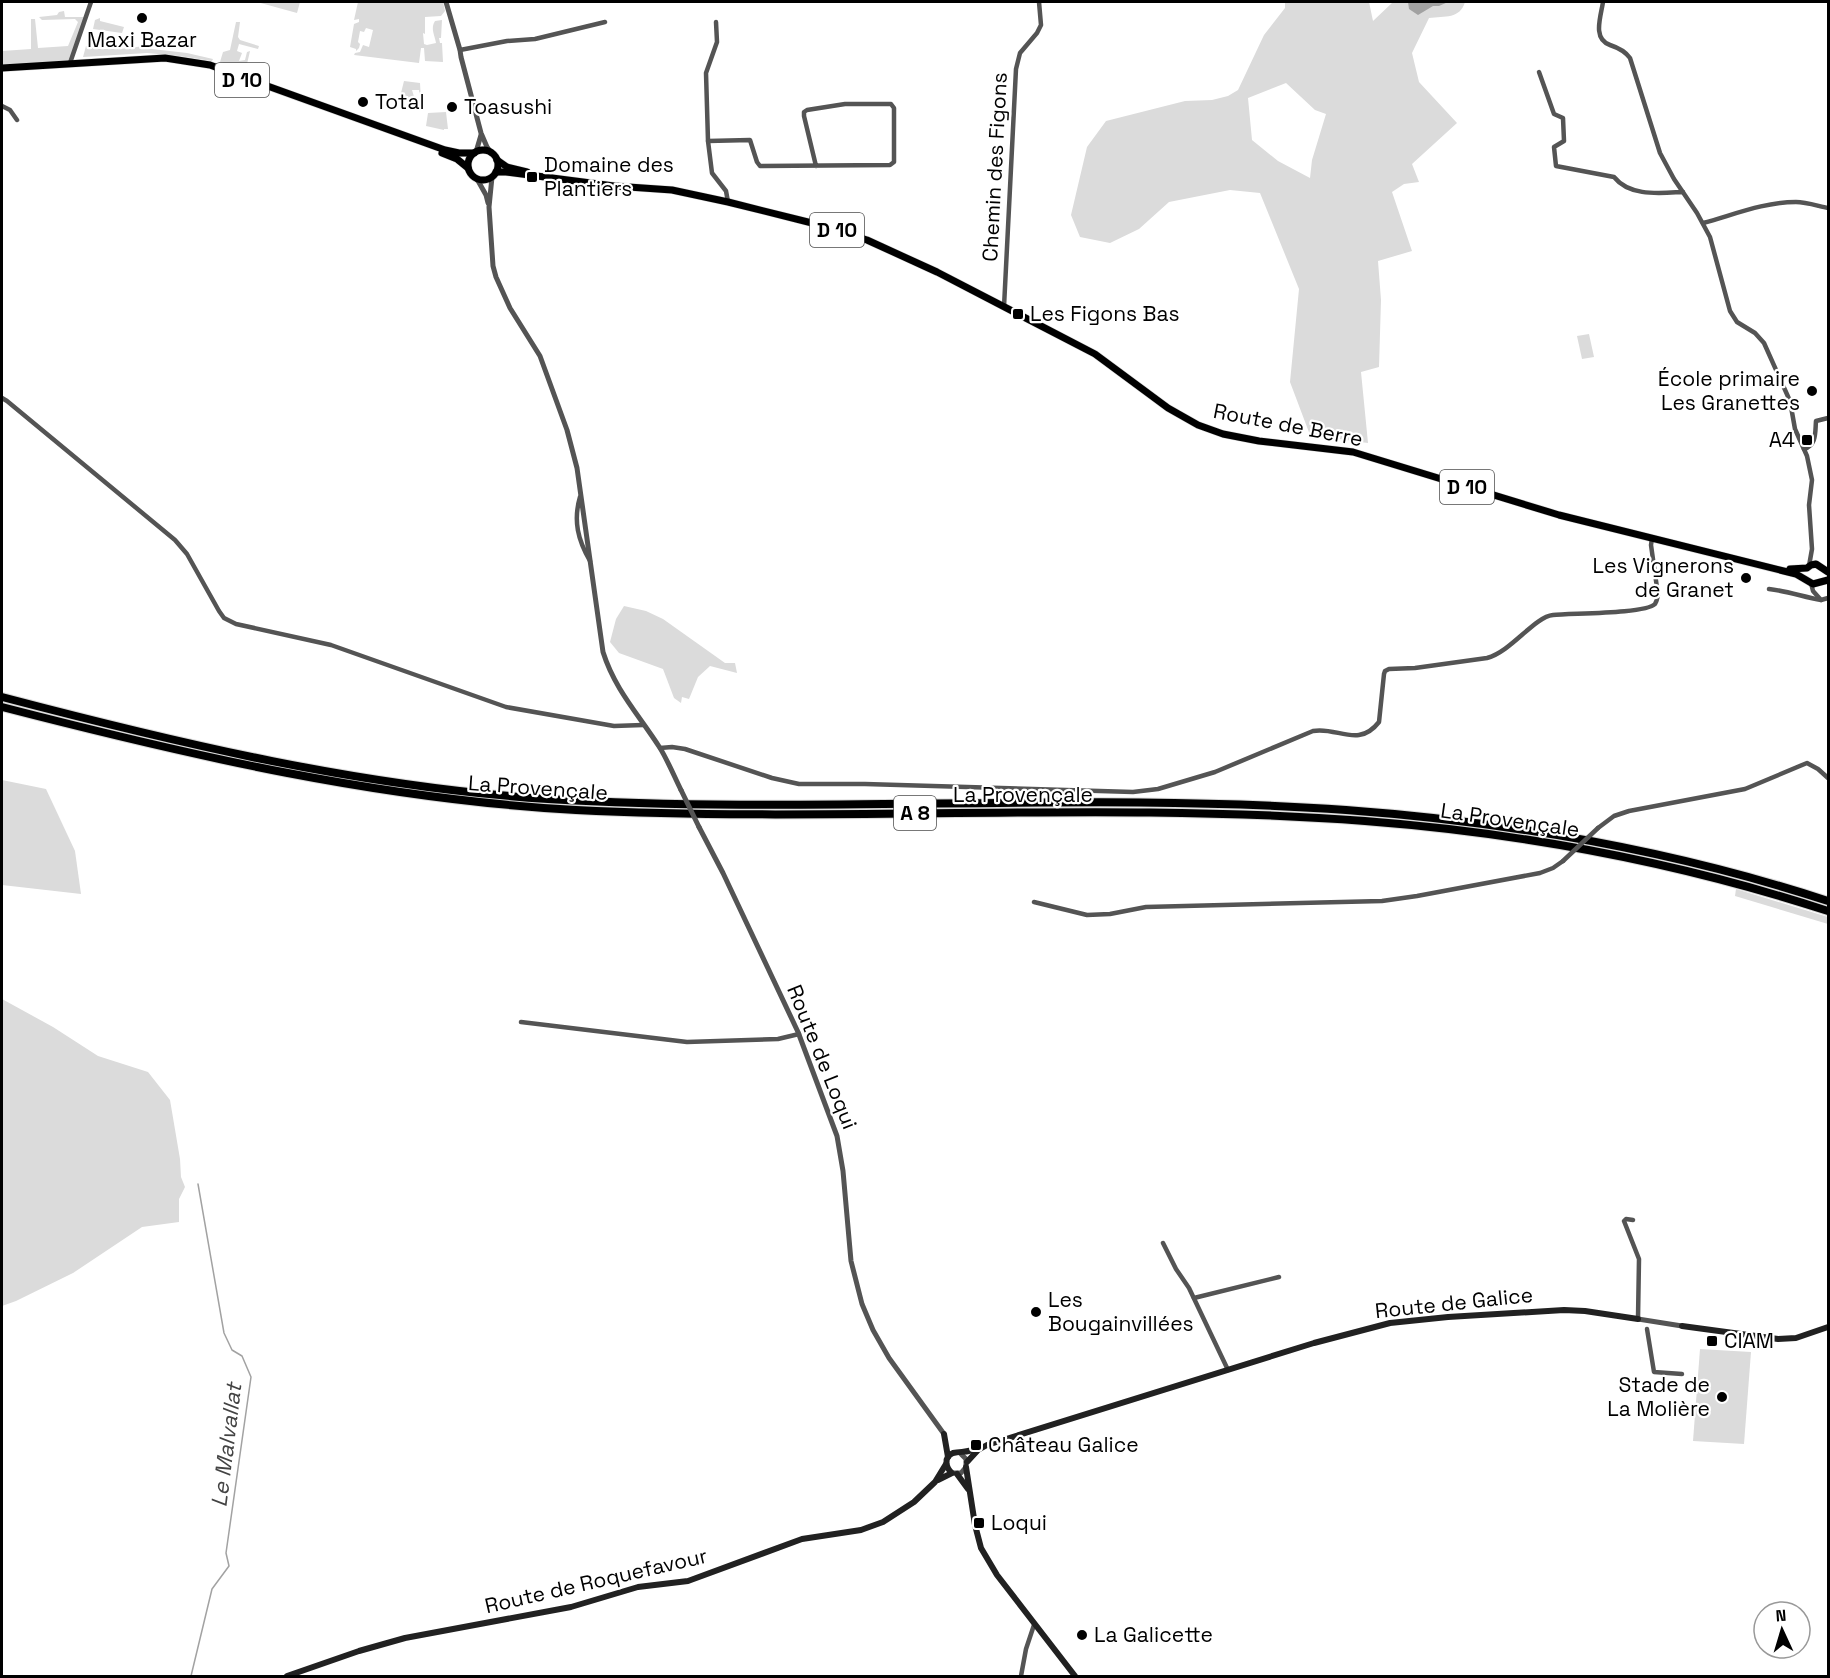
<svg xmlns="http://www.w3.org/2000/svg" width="1830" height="1678" font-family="'Space Grotesk',sans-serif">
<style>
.green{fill:#dbdbdb;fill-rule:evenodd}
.water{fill:#a2a2a2}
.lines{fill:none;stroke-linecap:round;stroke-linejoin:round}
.stream{stroke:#a2a2a2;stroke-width:1.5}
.primary-casing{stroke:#dbdbdb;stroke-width:8}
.motorway-casing{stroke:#dbdbdb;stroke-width:10}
.minor{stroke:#545454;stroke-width:4.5}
.tertiary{stroke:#545454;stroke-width:5}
.secondary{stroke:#212121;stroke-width:6}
.primary{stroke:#000;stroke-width:7}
.motorway{stroke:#000;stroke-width:8}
.minor-bridge{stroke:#545454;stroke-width:4.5}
.tertiary-bridge{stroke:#545454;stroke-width:5}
.poi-dot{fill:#000;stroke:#fff;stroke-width:2}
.labels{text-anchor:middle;stroke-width:4.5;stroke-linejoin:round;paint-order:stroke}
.shield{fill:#fff;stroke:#4c4c4c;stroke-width:1.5}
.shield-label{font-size:20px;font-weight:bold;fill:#000}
.poi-label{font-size:21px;fill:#000;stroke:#fff;text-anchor:start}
.street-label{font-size:21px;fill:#000;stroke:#fff}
.water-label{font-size:22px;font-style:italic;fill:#434343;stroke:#fff}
</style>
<rect width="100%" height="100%" fill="#fff"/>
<g class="green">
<polygon points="257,2 300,2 297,13"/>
<path d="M358 2H443L445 11 441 16 425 17V34L423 33 424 44 427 45 436 43C435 36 430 28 435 21L442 20 441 38H439L440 43H442L443 62 425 61 424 48H421L419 63 354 55 355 53 360 52 363 45 369 47 373 30 366 28 364 32 360 31 358 42 360 44 359 48 356 51V49L350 47 354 24 359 22V19L354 20Z"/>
<path d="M1285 2H1369L1373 21 1393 2H1465C1460 19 1445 16 1429 18L1412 53 1419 82 1457 123 1412 164 1419 182 1404 184 1392 192 1412 251 1378 261 1381 300 1379 367 1361 372 1368 443 1310 435 1290 382 1299 289 1260 193 1230 190 1169 202 1139 229 1110 243 1080 237 1071 215 1087 147 1106 121 1185 101 1212 100 1228 96 1238 90 1264 35 1285 8ZM1286 83 1315 110 1326 114 1312 160 1310 178 1278 161 1252 140 1248 98Z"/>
<polygon points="64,11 65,17 84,17 71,58 68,61 2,66 2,51 31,49 31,19 35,19 38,48 68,46 78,22 75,19 42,20 39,17 57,15 59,12"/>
<polygon points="100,18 100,21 124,27 122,33 93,29 95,20"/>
<polygon points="236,22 240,22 238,37 240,40 259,46 258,49 239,44 237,51 242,53 239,61 245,60 247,52 250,51 247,64 252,66 251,68 248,67 247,70 220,62 223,52 230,50"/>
<polygon points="86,46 98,49 120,49 145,46 152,49 187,53 213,59 212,61 179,56 147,53 83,57"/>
<polygon points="404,81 420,83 421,101 420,102 419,90 412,90 415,100 400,97"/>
<polygon points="446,112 448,129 444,129 444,130 426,126 428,113"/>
<polygon points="1589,334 1594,357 1582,359 1577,336"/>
<polygon points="624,606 646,611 663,619 725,663 735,663 737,673 710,666 698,677 689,699 682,697 681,703 674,698 663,669 619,653 610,642 616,619"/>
<polygon points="2,780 46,789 75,851 81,894 2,885"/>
<polygon points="1736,889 1828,917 1828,924 1735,896"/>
<polygon points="2,999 53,1027 98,1056 148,1072 170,1100 180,1159 181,1177 185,1187 179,1199 179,1222 142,1227 73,1273 16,1301 2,1306"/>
<polygon points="1700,1349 1751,1352 1744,1444 1693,1441"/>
</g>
<polygon class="water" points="1408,2 1448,2 1439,6 1433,6 1418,15 1409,9"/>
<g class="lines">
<polyline class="stream" points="191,1676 212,1589 229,1566 226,1553 251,1377 242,1356 232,1350 224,1333 198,1184"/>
<g class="primary-casing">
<g id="primary">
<polyline points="2,68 165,58 210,65 237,75 445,150 459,153 474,153"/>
<circle cx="483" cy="165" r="15"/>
<polyline points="442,153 457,159 468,168"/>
<polyline points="497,160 507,167 527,172"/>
<polyline points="496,172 506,172 614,186 672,190 728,202 824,226 867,240 937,272 1095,354 1168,408 1198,425 1223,434 1259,441 1353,452 1559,515 1796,574 1813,584 1828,580"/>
<polyline points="1790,569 1807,568 1811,565 1816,564 1828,572"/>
</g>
</g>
<g class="motorway-casing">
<g id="motorway">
<path d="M2 697C181 744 362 787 548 799 814 815 1081 791 1346 810 1510 822 1672 850 1828 901"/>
<path d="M2 707C192 756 379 799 576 810 839 823 1102 801 1365 821 1522 833 1678 862 1828 911"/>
</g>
</g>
<g class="minor">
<path d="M1603 2C1601 16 1592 39 1610 45 1619 48 1625 51 1630 58L1660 153 1674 179 1697 213 1710 237 1730 311 1737 322 1755 333 1764 343 1790 401 1795 429 1807 456 1812 480 1809 505 1812 549 1809 566"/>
<polyline points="716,22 717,42 706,73 708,141 712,173 726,191 728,202"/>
<polyline points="460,50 507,41 535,39 605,22"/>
<polyline points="70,63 91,2"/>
<path d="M1539 72 1554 114 1563 118 1564 141 1554 147 1556 166 1614 177C1630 197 1660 193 1683 192"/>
<polyline points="2,106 10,110 17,120"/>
<polyline points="708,141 750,140 757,162 760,166 890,165 894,162 894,108 891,104 845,104 807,110 804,112 804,116 816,166"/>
<path d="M1703 223C1733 215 1764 202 1796 202 1806 202 1818 206 1828 208"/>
<polyline points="1004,307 1016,69 1020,53 1037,33 1041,25 1039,2"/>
<polyline points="2,398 7,401 175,540 187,554 219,611 224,618 236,624 331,645 506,707 614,726 643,725"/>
<path d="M1804 449C1817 445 1815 432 1816 421L1828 418"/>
<path d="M580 497C573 521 578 540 590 561"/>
<polyline points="1811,583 1813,591 1821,600 1828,598"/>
<path d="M1769 589C1787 591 1804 597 1821 600"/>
<path d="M660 748 672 747 685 749 772 778 799 784H865L1133 792 1158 789 1215 772 1313 731C1337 726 1358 749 1379 722L1384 674 1385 671 1389 669 1415 668 1487 658C1512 651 1534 617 1553 615 1570 613 1645 614 1655 604 1657 601 1657 599 1658 595L1651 545 1652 538"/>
<polyline points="1598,828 1614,816 1629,811 1745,789 1807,763 1818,769 1828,778"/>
<polyline points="1034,902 1087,915 1110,914 1146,907 1382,901 1417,896 1540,873 1553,868 1563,861"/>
<polyline points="521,1022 687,1042 778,1039 799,1034"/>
<polyline points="1633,1220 1626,1219 1624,1221 1639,1259 1638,1319"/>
<polyline points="1163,1243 1176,1269 1189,1288 1228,1370"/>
<polyline points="1194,1298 1279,1277"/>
<polyline points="1647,1329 1654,1372 1682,1374"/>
<polyline points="1021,1676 1026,1649 1034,1625"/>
</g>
<g class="tertiary">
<polyline points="446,2 460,50 461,57 481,133 487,147 491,153"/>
<polyline points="476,152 481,135"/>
<path d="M492 177 489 207 493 266 496 277 510 308 540 356 567 430 577 468 603 652C615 690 639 715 660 748 668 761 674 776 681 790"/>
<polyline points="477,179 486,195 488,203"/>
<polyline points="699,827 723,873 798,1032 837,1136 843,1171 851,1261 862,1304 873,1330 889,1358 944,1434"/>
<polyline points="1638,1319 1682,1326"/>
<polyline points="954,1473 961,1473 966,1467 966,1459 961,1454"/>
</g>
<g class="secondary">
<polyline points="1682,1326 1778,1339 1796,1338 1828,1327"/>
<polyline points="944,1434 948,1457"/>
<polyline points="967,1462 978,1450 987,1445 1314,1343 1390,1323 1448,1317 1564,1310 1585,1311 1638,1319"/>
<polyline points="966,1467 975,1525 981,1548 997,1575 1075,1676"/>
<polyline points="957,1474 968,1489"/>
<path d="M938 1480 952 1473C946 1468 943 1457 953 1453 962 1451 968 1453 978 1448"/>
<polyline points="287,1676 359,1651 405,1638 571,1607 638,1587 688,1581 802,1539 861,1530 883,1522 914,1502 935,1482 946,1464"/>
</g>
<use href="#primary" class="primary"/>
<use href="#motorway" class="motorway"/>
<polyline class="minor-bridge" points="1563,861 1598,828"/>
<polyline class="tertiary-bridge" points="681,790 699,827"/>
</g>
<g class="poi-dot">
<circle cx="142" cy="18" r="6"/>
<circle cx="363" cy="102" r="6"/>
<circle cx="452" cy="107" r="6"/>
<rect x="526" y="171" width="12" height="12" rx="3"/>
<rect x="1012" y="308" width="12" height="12" rx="3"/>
<circle cx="1812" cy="391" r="6"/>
<rect x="1801" y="434" width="12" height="12" rx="3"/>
<circle cx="1746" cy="578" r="6"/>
<circle cx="1036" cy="1312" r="6"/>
<rect x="1706" y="1335" width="12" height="12" rx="3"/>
<circle cx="1722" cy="1397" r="6"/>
<rect x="970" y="1439" width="12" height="12" rx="3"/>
<rect x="973" y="1517" width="12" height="12" rx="3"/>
<circle cx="1082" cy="1635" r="6"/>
</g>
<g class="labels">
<g class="shield">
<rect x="215" y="63" width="54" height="34" rx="4.5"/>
<rect x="810" y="213" width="54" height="34" rx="4.5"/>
<rect x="1440" y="470" width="54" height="34" rx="4.5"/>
<rect x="894" y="796" width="42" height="34" rx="4.5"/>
</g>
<g class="shield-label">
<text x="242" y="87">D 10</text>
<text x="837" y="237">D 10</text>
<text x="1467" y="494">D 10</text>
<text x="915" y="820">A 8</text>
</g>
<g class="poi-label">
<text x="142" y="47" text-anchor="middle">Maxi Bazar</text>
<text x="375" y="109">Total</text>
<text x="464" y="114">Toasushi</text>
<text x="544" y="172">Domaine des<tspan x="544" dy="24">Plantiers</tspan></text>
<text x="1030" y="321">Les Figons Bas</text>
<text x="1800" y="386" text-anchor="end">École primaire<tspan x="1800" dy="24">Les Granettes</tspan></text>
<text x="1795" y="447" text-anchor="end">A4</text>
<text x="1734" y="573" text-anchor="end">Les Vignerons<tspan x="1734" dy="24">de Granet</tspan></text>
<text x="1048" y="1307">Les<tspan x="1048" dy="24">Bougainvillées</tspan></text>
<text x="1724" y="1348">CIAM</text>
<text x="1710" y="1392" text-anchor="end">Stade de<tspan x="1710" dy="24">La Molière</tspan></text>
<text x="988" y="1452">Château Galice</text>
<text x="991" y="1530">Loqui</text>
<text x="1094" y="1642">La Galicette</text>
</g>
<g class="street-label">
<text transform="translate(995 167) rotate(-87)" y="7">Chemin des Figons</text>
<text transform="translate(1288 425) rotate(11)" y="7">Route de Berre</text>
<text transform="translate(538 788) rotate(4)" y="7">La Provençale</text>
<text x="1023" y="802">La Provençale</text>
<text transform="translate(1510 820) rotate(8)" y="7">La Provençale</text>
<text transform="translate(822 1057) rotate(68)" y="7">Route de Loqui</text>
<text transform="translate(1454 1303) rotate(-6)" y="7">Route de Galice</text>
<text transform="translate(596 1581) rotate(-13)" y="7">Route de Roquefavour</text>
</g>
<g class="water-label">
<text transform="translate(226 1445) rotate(-83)" y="8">Le Malvallat</text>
</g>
</g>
<rect width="1830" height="1678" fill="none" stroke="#000000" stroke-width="6"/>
<g transform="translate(1782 1630) rotate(356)"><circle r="28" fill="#ffffff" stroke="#999999" stroke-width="1.5"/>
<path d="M0-4.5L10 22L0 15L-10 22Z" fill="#000000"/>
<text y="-9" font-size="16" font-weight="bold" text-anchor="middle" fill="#000000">N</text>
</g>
</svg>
